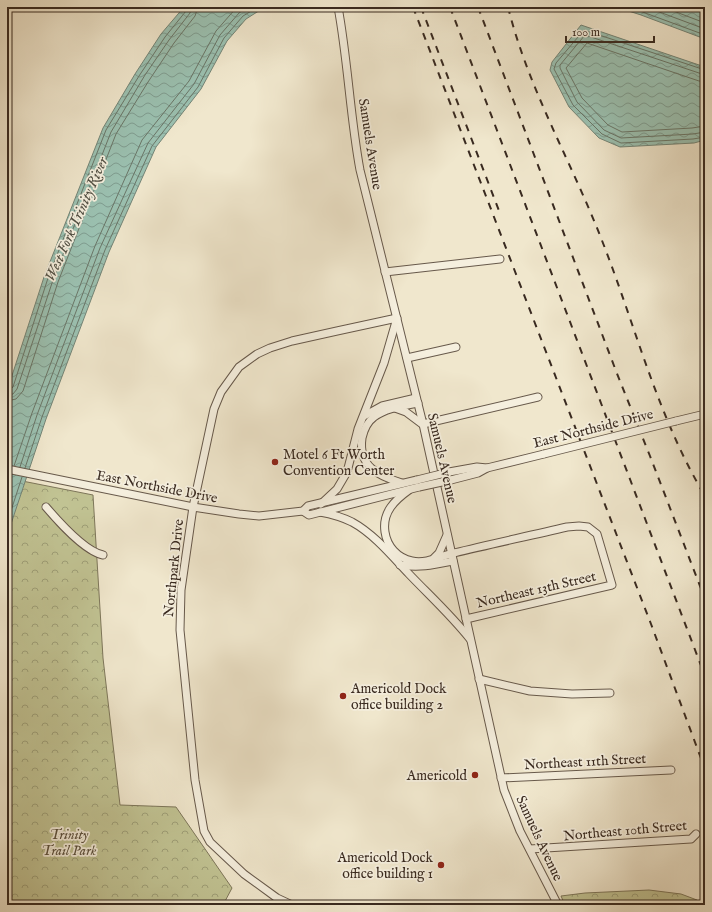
<svg xmlns="http://www.w3.org/2000/svg" width="712" height="912" font-family="'IM FELL English',serif">
<style>
.forest{fill:url(#forest-crowns);stroke:#7d765a}
.water{fill:url(#water-waves);stroke:#748577}
.lines{fill:none;stroke-linecap:round;stroke-linejoin:round}
.shore{stroke:#6a7668;stroke-width:1}
.minor-casing{stroke:#67594b;stroke-width:9}
.minor{stroke:#f5efde;stroke-width:7}
.rail{stroke:#392a20;stroke-width:2;stroke-dasharray:7 7;stroke-linecap:butt}
.minor-bridge-casing{stroke:#67594b;stroke-width:9;stroke-linecap:butt}
.minor-bridge{stroke:#f5efde;stroke-width:7}
.poi-dot{fill:#8f2418;stroke:#f5efde;stroke-width:1.5}
.labels{text-anchor:middle;stroke-width:3.5;stroke-linejoin:round;paint-order:stroke}
.street-label{font-size:14px;fill:#392a20;stroke:#f5efde}
.poi-label{font-size:14px;fill:#392a20;stroke:#f5efde;text-anchor:start}
.park-label{font-size:14px;font-style:italic;fill:#5b503d;stroke:#f5efde}
.water-label{font-size:15px;font-style:italic;fill:#525044;stroke:#f5efde}
</style>
<defs>
<pattern id="forest-crowns" width="20" height="18" patternUnits="userSpaceOnUse"><rect width="20" height="18" fill="#c1c393"/><path d="M2 6a3 3 0 1 1 6 0M12 15a3 3 0 1 1 6 0" fill="none" stroke="#9e9f78"/></pattern>
<pattern id="water-waves" width="16" height="10" patternUnits="userSpaceOnUse"><rect width="16" height="10" fill="#9bc1b1"/><path d="M0 5q4-4 8 0t8 0" fill="none" stroke="#7f9d90"/></pattern>
</defs>
<rect width="100%" height="100%" fill="#f0e7cd"/>
<filter id="stains"><feTurbulence type="fractalNoise" baseFrequency=".005" numOctaves="4"/><feColorMatrix values="0 0 0 0 .2 0 0 0 0 .09 0 0 0 0 .02 0 0 0 .5 -.17"/></filter>
<radialGradient id="worn" r=".72"><stop offset=".6" stop-color="#630" stop-opacity="0"/><stop offset="1" stop-color="#630" stop-opacity=".3"/></radialGradient>
<g class="forest">
<polygon points="7,478 93,495 103,658 120,805 176,807 232,888 223,905 7,905"/>
<polygon points="649,890 681,894 697,900 696,905 565,905 561,896 585,893"/>
</g>
<g class="water">
<polygon points="184,7 265,7 246,19 227,41 201,89 156,147 109,252 46,419 7,536 7,391 44,277 103,128 135,74 161,34"/>
<polygon points="616,7 705,7 705,39 641,15"/>
<polygon points="581,25 705,67 705,140 694,143 620,147 599,138 569,107 550,70 552,62"/>
</g>
<g class="lines">
<g class="shore">
<polyline points="629,7 705,35"/>
<polyline points="646,7 705,29"/>
<polyline points="663,7 705,23"/>
<polyline points="705,70 584,30 556,63 554,69 573,105 602,134 621,143 693,139 705,137"/>
<polyline points="705,75 585,35 560,65 560,68 577,102 604,130 621,138 693,134 705,132"/>
<polyline points="705,81 699,81 587,43 566,68 582,98 608,125 622,132 692,128 705,126"/>
<polyline points="7,390 11,389 13,387 48,278 106,130 139,76 165,37 186,11 187,7"/>
<polyline points="7,395 13,394 17,389 53,280 111,132 145,75 169,40 190,13 192,7"/>
<polyline points="7,401 16,399 23,391 58,282 116,134 148,82 174,43 195,16 198,7"/>
<polyline points="14,466 32,413 95,246 142,140 189,81 216,31 237,7"/>
<polyline points="20,467 37,415 100,248 148,143 194,84 220,35 239,13 248,7"/>
<polyline points="25,468 42,417 105,250 152,146 198,87 224,38 243,16 258,7"/>
<polyline points="7,523 22,477"/>
</g>
<g class="minor-casing">
<g id="minor">
<path d="M338 7C348 61 350 116 360 170L423 424 504 790 520 831 558 905"/>
<polyline points="385,272 500,259"/>
<polyline points="407,358 456,347"/>
<polyline points="395,408 406,412 422,424"/>
<polyline points="364,416 382,406 416,398"/>
<polyline points="676,421 705,414"/>
<polyline points="423,424 538,397"/>
<polyline points="7,469 193,507 239,514 259,516 303,511 308,506 417,480"/>
<polyline points="449,472 477,467 487,468"/>
<polyline points="451,480 478,473 487,468 544,454"/>
<path d="M402 483C378 476 358 466 362 438 364 429 367 422 374 417 386 408 403 406 418 403"/>
<path d="M409 490C395 500 382 512 385 532 387 546 397 558 412 561 427 564 440 556 454 553 491 544 529 536 567 527L579 526 588 527 597 534 612 585 466 619"/>
<path d="M46 507C58 521 84 551 103 555"/>
<polyline points="303,511 309,515 419,487"/>
<path d="M320 512C331 514 342 517 352 522 374 534 392 556 409 574 429 595 451 615 470 639"/>
<polyline points="434,558 439,553 447,535"/>
<path d="M400 565C420 568 433 565 453 561"/>
<polyline points="479,679 530,691 572,694 610,693"/>
<polyline points="501,778 671,770"/>
<polyline points="530,849 691,839 696,834"/>
<polyline points="292,905 277,898 244,874 210,842 204,831 195,780 180,630 181,590 193,507 214,409 221,392 239,367 257,354 270,348 292,341 337,331 397,318 384,363 358,429 347,472 337,489 321,504"/>
</g>
</g>
<use href="#minor" class="minor"/>
<g class="rail">
<polyline points="413,7 651,624 705,769"/>
<polyline points="421,7 501,216"/>
<polyline points="450,7 705,676"/>
<polyline points="478,7 616,371 650,456 705,599"/>
<path d="M508 7C528 88 571 161 601 238 635 324 657 416 705 496"/>
</g>
<g class="minor-bridge-casing">
<g id="minor-bridge">
<polyline points="544,454 676,421"/>
<polyline points="417,480 449,472"/>
<polyline points="419,487 451,480"/>
</g>
</g>
<use href="#minor-bridge" class="minor-bridge"/>
</g>
<g class="poi-dot">
<circle cx="275" cy="462" r="4"/>
<circle cx="343" cy="696" r="4"/>
<circle cx="475" cy="775" r="4"/>
<circle cx="441" cy="865" r="4"/>
</g>
<g class="labels">
<g class="street-label">
<text transform="translate(371 144) rotate(81)" y="5">Samuels Avenue</text>
<text transform="translate(593 428) rotate(-14)" y="5">East Northside Drive</text>
<text transform="translate(443 458) rotate(77)" y="5">Samuels Avenue</text>
<text transform="translate(157 486) rotate(11)" y="5">East Northside Drive</text>
<text transform="translate(173 568) rotate(-84)" y="5">Northpark Drive</text>
<text transform="translate(536 589) rotate(-13)" y="5">Northeast 13th Street</text>
<text transform="translate(585 761) rotate(-3)" y="5">Northeast 11th Street</text>
<text transform="translate(625 830) rotate(-5)" y="5">Northeast 10th Street</text>
<text transform="translate(540 838) rotate(65)" y="5">Samuels Avenue</text>
</g>
<g class="poi-label">
<text x="283" y="459">Motel 6 Ft Worth<tspan x="283" dy="16">Convention Center</tspan></text>
<text x="351" y="693">Americold Dock<tspan x="351" dy="16">office building 2</tspan></text>
<text x="467" y="780" text-anchor="end">Americold</text>
<text x="433" y="862" text-anchor="end">Americold Dock<tspan x="433" dy="16">office building 1</tspan></text>
</g>
<g class="park-label">
<text x="69" y="839">Trinity<tspan x="69" dy="16">Trail Park</tspan></text>
</g>
<g class="water-label">
<text transform="translate(76 219) rotate(-66)" y="5">West Fork Trinity River</text>
</g>
</g>
<rect width="712" height="912" fill="none" stroke="#f0e7cd" stroke-width="24"/>
<rect x="8" y="8" width="696" height="896" fill="none" stroke="#392a20" stroke-width="2"/>
<rect x="12" y="12" width="688" height="888" fill="none" stroke="#392a20"/>
<path d="M566 36v6h88v-6" fill="none" stroke="#392a20" stroke-width="2"/>
<text x="572" y="36" font-size="12" fill="#392a20" stroke="#f5efde" stroke-width="3" paint-order="stroke">100 m</text>
<rect width="100%" height="100%" filter="url(#stains)"/>
<rect width="100%" height="100%" fill="url(#worn)"/>
</svg>
